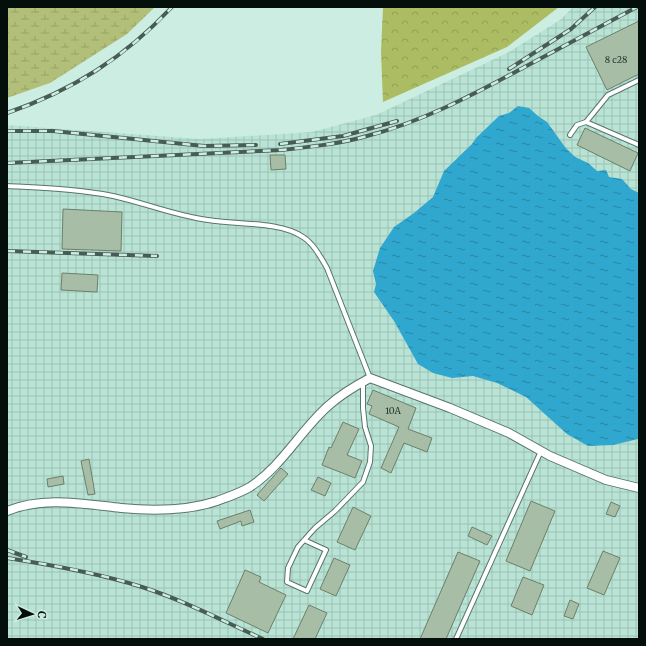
<svg xmlns="http://www.w3.org/2000/svg" width="646" height="646" font-family="Merriweather,serif">
<style>
.industrial{fill:url(#industrial-grid)}
.forest{fill:url(#forest-crowns)}
.wetland{fill:url(#wetland-marsh)}
.water{fill:url(#water-ripples)}
.building{fill:#a7bda6;stroke:#6b806b}
.lines{fill:none;stroke-linecap:round;stroke-linejoin:round}
.lane-casing{stroke:#57766b;stroke-width:6}
.street-casing{stroke:#57766b;stroke-width:10}
.lane{stroke:#fff;stroke-width:4}
.street{stroke:#fff;stroke-width:8}
.rail-casing{stroke:#485b54;stroke-width:4}
.rail{stroke:#cceee2;stroke-width:2.5;stroke-dasharray:8;stroke-linecap:butt}
.labels{text-anchor:middle;stroke-width:3;stroke-linejoin:round;paint-order:stroke}
.number-label{font-size:9px;fill:#2d3a32}
</style>
<defs>
<pattern id="industrial-grid" width="8" height="8" patternUnits="userSpaceOnUse"><rect width="8" height="8" fill="#b9e4d5"/><path d="M0 4h8M4 0v8" fill="none" stroke="#9dc2b6"/></pattern>
<pattern id="forest-crowns" width="20" height="18" patternUnits="userSpaceOnUse"><rect width="20" height="18" fill="#acbc62"/><path d="M2 6a3 3 0 1 1 6 0M12 15a3 3 0 1 1 6 0" fill="none" stroke="#92a054"/></pattern>
<pattern id="wetland-marsh" width="20" height="14" patternUnits="userSpaceOnUse"><rect width="20" height="14" fill="#b2bf78"/><path d="M1 5h8M5 5V1M11 12h8M15 12V8" fill="none" stroke="#97a366"/></pattern>
<pattern id="water-ripples" width="26" height="14" patternUnits="userSpaceOnUse"><rect width="26" height="14" fill="#2fa7ce"/><path d="M2 4q2-2 4 0t4 0M15 11q2-2 4 0t4 0" fill="none" stroke="#2686a5"/></pattern>
</defs>
<rect width="100%" height="100%" fill="#cceee2"/>
<polygon class="industrial" points="573,7 639,7 639,639 7,639 7,125 200,139 312,132 376,115 507,53 560,20"/>
<polygon class="forest" points="383,7 559,7 507,47 383,102 381,52"/>
<polygon class="wetland" points="7,7 155,7 127,34 50,83 7,98"/>
<polygon class="water" points="518,106 529,108 538,116 547,122 565,147 575,157 588,163 597,171 606,170 609,177 622,179 631,189 639,193 639,439 638,439 613,445 588,446 567,434 526,397 497,383 473,376 452,378 433,373 418,364 394,321 374,292 376,284 373,271 380,248 394,227 414,213 433,197 444,171 472,144 476,138 499,116 509,113"/>
<g class="building">
<polygon points="639,21 639,74 607,90 586,47"/>
<polygon points="585,128 638,153 630,171 577,145"/>
<polygon points="270,155 285,155 286,169 271,170"/>
<polygon points="63,209 122,212 121,251 62,249"/>
<polygon points="62,273 98,275 97,292 61,290"/>
<polygon points="373,390 416,408 408,429 432,438 427,452 404,443 391,473 381,468 399,427 369,414 372,406 367,404"/>
<polygon points="343,422 359,429 347,455 362,461 355,478 322,465 329,447 331,448"/>
<polygon points="89,459 95,494 88,495 81,461"/>
<polygon points="281,468 288,474 264,501 257,495"/>
<polygon points="63,476 64,484 48,487 47,479"/>
<polygon points="318,477 331,483 325,496 311,490"/>
<polygon points="531,501 555,511 530,571 506,561"/>
<polygon points="611,502 620,506 615,517 606,514"/>
<polygon points="353,507 371,516 355,550 337,542"/>
<polygon points="250,510 254,522 242,526 241,521 220,529 217,521"/>
<polygon points="472,527 492,536 487,545 468,536"/>
<polygon points="603,551 620,558 604,595 587,588"/>
<polygon points="458,552 480,561 446,639 420,639"/>
<polygon points="334,558 350,565 336,596 320,589"/>
<polygon points="245,570 261,577 259,582 286,595 268,633 226,613"/>
<polygon points="523,577 544,585 532,615 511,606"/>
<polygon points="570,600 579,604 573,619 564,616"/>
<polygon points="309,605 327,613 315,639 293,639"/>
</g>
<g class="lines">
<g class="lane-casing">
<g id="lane">
<polyline points="639,80 608,95 586,122 639,145"/>
<polyline points="570,135 577,125 586,122"/>
<path d="M7 186C42 188 78 189 113 196 145 203 176 216 208 220 236 225 280 221 303 237 314 244 321 258 327 268L370 378"/>
<polyline points="304,540 326,550 307,591 287,582 288,568 298,547 315,528 335,511 363,482 370,462 371,446 365,427 363,408 363,382"/>
<polyline points="456,639 541,451"/>
</g>
</g>
<g class="street-casing">
<path id="street" d="M7 511C44 496 83 504 121 508 152 511 187 511 217 501 228 497 240 493 250 487 282 466 300 431 328 406 340 395 355 386 370 378L450 408 509 433 550 456 606 480 639 488"/>
</g>
<use href="#lane" class="lane"/>
<use href="#street" class="street"/>
<g class="rail-casing">
<g id="rail">
<polyline points="509,69 571,29 595,7"/>
<path d="M7 113C73 90 124 58 172 7"/>
<polyline points="7,131 53,131 204,146 256,145"/>
<polyline points="280,144 343,136 397,121"/>
<path d="M7 163 281 150C310 147 339 144 367 136 421 122 471 96 519 70 558 49 598 28 637 7"/>
<polyline points="7,251 157,256"/>
<polyline points="7,550 26,557"/>
<path d="M7 558C52 565 98 573 142 587 183 600 223 621 263 639"/>
</g>
</g>
<use href="#rail" class="rail"/>
</g>
<g class="labels">
<g class="number-label">
<text x="616" y="63">8 с28</text>
<text x="393" y="414">10А</text>
</g>
</g>
<rect width="646" height="646" fill="none" stroke="#040f0b" stroke-width="16"/>
<g transform="translate(32 614) rotate(94)" stroke="#cceee2" stroke-width="3" paint-order="stroke">
<path d="M0-3L7 15L0 10L-7 15Z" fill="#040f0b"/>
<text y="-6" font-size="11" font-weight="bold" text-anchor="middle" fill="#040f0b">С</text>
</g>
</svg>
